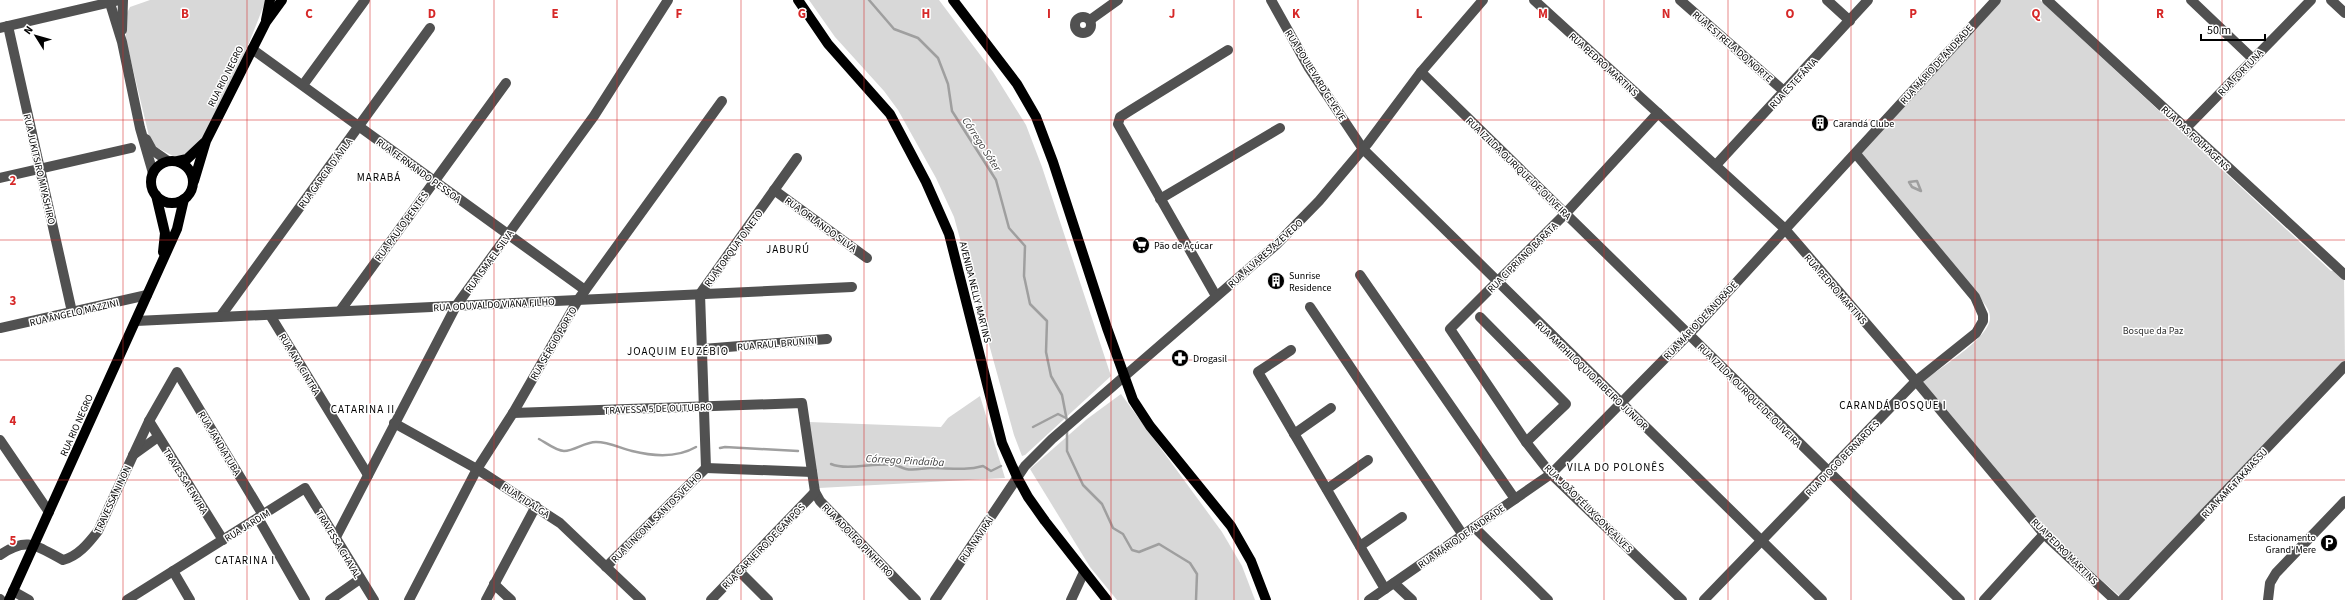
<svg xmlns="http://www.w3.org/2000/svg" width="2345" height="600" font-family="'Source Sans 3',sans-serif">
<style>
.green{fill:#d8d8d8}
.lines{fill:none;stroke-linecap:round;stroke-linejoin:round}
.stream{stroke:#9f9f9f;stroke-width:2.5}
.minor{stroke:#515151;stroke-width:10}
.major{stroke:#000;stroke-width:10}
.grid{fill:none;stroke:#d62828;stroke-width:1;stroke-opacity:0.55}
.labels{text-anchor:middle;stroke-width:3;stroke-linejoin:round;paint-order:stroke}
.street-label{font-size:10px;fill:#000;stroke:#fff}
.poi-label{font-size:10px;fill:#000;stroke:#fff;text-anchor:start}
.park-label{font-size:10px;fill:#2f2f2f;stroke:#fff}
.water-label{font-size:11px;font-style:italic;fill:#404040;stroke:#fff}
.neighbourhood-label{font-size:11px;letter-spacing:1px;fill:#000;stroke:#fff}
.grid-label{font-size:13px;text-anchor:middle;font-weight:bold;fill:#d62828;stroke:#fff;stroke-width:3;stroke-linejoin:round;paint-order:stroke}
</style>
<rect width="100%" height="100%" fill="#fff"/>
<g class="green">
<polygon points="150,0 266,0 245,53 200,145 185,156 173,156 154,146 149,136 126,40 126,15 130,7"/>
<polygon points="809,0 939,0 993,72 1026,125 1042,167 1111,376 1025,455 1022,456 1014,435 954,217 936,178 898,110 884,91 835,37"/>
<path d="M2001 0H2040L2331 271 2337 270 2344 276 2345 364 2123 599 2049 534 1920 383C1936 371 1992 337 1990 317 1990 309 1983 302 1978 296L1859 156Z"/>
<polygon points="1121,394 1222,532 1242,566 1255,600 1117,600 1090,567 1030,469 1087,419"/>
<polygon points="980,396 1005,478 819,488 809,422 941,427 948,418"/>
</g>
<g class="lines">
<g class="stream">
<polyline points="869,0 894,29 918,38 938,58 948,84 952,111 996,180 1009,228 1025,246 1024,276 1030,304 1047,321 1046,352 1051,376 1062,395 1067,421"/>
<polygon points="1917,181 1921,191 1912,187 1909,182"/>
<polyline points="1033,427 1058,414 1066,418"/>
<polyline points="1067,430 1067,451 1083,485 1102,504 1113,528 1123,534 1132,550 1139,552 1159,544 1190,563 1197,574 1196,600"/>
<path d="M539 439C545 442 556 451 564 451 575 451 584 442 596 442 609 442 620 448 632 451 652 456 677 458 696 447"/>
<polyline points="720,448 725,447 798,451"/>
<path d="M831 464C848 471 876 462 895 465 899 466 902 468 906 469 914 471 923 468 931 468 949 468 965 471 983 466L991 471 1001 466"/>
</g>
<g class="minor">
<polyline points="109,0 122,42 140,128 153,173"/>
<polyline points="1271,0 1309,68 1363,149 1822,600"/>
<polyline points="1534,0 1784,228 1916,381 2044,534 2115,600"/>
<polyline points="1680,0 1785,92"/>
<polyline points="1827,0 1850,21"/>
<polyline points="2047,0 2345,275"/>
<polyline points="2191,0 2253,59"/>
<polyline points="2331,0 2345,13"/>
<circle cx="1083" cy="25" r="8"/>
<polyline points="1090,20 1118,0"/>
<polyline points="8,26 72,312"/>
<polyline points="0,28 120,0"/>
<polyline points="122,30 123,0"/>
<polyline points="252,49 585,290"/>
<polyline points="1421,72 1960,600"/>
<polyline points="303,85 365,0"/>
<polyline points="1658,113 1566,213 1450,329 1526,442 1551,474 1682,600"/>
<polyline points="2186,128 2311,0"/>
<polyline points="146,139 152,150 168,161"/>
<polyline points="1716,165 1868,0"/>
<polyline points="0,178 131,148"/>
<polyline points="774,190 867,258"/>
<polyline points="1160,199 1280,128"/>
<polyline points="1360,275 1515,499"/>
<polyline points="1216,296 1118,124 1120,117 1131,110 1228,50"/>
<polyline points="1310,307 1463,535"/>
<polyline points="340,311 506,83"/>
<polyline points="270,315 368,475"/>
<polyline points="220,317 430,28"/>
<polyline points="1480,317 1566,404 1526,442"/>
<polyline points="136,321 852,287"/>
<polyline points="0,328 147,295"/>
<polyline points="703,349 827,339"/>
<polyline points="1291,350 1258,372 1385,589"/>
<polyline points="513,413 802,403 815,492 820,501 916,600"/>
<polyline points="149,421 223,540"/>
<polyline points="394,423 477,469 560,523 641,600"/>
<polyline points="1294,434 1331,408"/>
<polyline points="0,440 49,512"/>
<polyline points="133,455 158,437"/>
<polyline points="706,468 700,294 797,158"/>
<polyline points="706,468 812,472"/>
<polyline points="1327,489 1368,460"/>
<polyline points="258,518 305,600"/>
<polyline points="1474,527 1548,600"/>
<polyline points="336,537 456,306 594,116 668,0"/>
<polyline points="1360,546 1402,517"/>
<path d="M0 555C28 536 36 546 63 560 78 556 88 544 98 531L149 421 177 372 263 515"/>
<polyline points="606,567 706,468"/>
<polyline points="173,571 190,600"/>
<polyline points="739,571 768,600"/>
<polyline points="1394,583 1412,600"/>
<polyline points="494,584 511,600"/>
<polyline points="13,591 29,600"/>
<polyline points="0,599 1,600"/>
<polyline points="127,600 305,488 374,600"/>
<polyline points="330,600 360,579"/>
<polyline points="409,600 477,469 513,413 578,300 722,101"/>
<polyline points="486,600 536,506"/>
<polyline points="711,600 815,492"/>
<polyline points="935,600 1025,466 1052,439 1276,245 1319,201 1368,143 1421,72 1483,0"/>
<polyline points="1071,600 1084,572"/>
<polyline points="1369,600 1551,474 1689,334 1996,0"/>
<polyline points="1704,600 1916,381 1976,333 1983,321 1983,315 1975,297 1856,154"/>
<polyline points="1984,600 2044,534"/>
<polyline points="2122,600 2345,366"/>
<polyline points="2268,600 2270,583 2276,573 2345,501"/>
</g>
<g class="major">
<polyline points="798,0 828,44 890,114 926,182 949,234 1002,443 1017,477 1028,497 1045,521 1107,600"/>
<polyline points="953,0 1017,84 1036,117 1053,162 1107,328 1133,400 1150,426 1231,526 1251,561 1266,600"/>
<polyline points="266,20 270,0"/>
<polyline points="178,161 187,159 204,143"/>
<circle cx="172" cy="182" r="21"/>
<polyline points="194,181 206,141 266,22 282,0"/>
<polyline points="156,195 165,233 163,252"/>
<polyline points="9,600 177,229 184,199"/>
</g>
</g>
<path class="grid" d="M123 0V600M247 0V600M370 0V600M494 0V600M617 0V600M741 0V600M864 0V600M987 0V600M1111 0V600M1234 0V600M1358 0V600M1481 0V600M1604 0V600M1728 0V600M1851 0V600M1975 0V600M2098 0V600M2222 0V600M0 120H2345M0 240H2345M0 360H2345M0 480H2345"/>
<defs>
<g id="building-disc" transform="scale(0.9)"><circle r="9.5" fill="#000" stroke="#fff"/><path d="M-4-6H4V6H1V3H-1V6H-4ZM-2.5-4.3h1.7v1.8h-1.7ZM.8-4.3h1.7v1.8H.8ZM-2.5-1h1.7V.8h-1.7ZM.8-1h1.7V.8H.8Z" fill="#fff"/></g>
<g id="supermarket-disc" transform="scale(0.9)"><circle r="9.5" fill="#000" stroke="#fff"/><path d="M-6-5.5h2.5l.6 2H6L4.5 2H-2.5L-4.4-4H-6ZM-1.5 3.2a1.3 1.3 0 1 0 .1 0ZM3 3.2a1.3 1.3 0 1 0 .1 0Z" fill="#fff"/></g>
<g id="pharmacy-disc" transform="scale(0.9)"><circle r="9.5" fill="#000" stroke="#fff"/><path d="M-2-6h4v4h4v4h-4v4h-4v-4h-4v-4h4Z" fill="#fff"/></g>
<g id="parking-disc" transform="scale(0.9)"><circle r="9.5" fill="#000" stroke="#fff"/><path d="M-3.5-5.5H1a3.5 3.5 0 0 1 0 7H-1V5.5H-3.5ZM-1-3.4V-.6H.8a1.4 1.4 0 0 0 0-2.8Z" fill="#fff"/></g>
</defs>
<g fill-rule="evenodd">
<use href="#building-disc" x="1820" y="123"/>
<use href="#supermarket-disc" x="1141" y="245"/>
<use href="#building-disc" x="1276" y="281"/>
<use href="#pharmacy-disc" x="1180" y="358"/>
<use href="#parking-disc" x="2329" y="543"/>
</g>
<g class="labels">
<g class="street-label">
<text transform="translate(1733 46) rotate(41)" y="4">RUA ESTRELA DO NORTE</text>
<text transform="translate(1604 64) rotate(42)" y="4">RUA PEDRO MARTINS</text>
<text transform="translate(1936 64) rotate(-48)" y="4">RUA MÁRIO DE ANDRADE</text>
<text transform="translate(2240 72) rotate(-46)" y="4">RUA FORTUNA</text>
<text transform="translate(1316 75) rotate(58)" y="4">RUA BOULEVARD GEVEVE</text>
<text transform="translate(225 76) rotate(-63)" y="4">RUA RIO NEGRO</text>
<text transform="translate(1793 83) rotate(-47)" y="4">RUA ESTEFÂNIA</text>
<text transform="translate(2196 138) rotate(43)" y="4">RUA DAS FOLHAGENS</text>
<text transform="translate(1519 168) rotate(44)" y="4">RUA IZILDA OURIQUE DE OLIVEIRA</text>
<text transform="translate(40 169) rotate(77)" y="4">RUA JUKITSIRO MIYASHIRO</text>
<text transform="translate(419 170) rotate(36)" y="4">RUA FERNANDO PESSOA</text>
<text transform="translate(325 173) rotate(-54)" y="4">RUA GARCIA D'ÁVILA</text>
<text transform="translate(821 224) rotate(36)" y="4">RUA ORLANDO SILVA</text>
<text transform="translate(401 226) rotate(-54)" y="4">RUA PAULO PENTES</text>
<text transform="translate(733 248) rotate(-54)" y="4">RUA TORQUATO NETO</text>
<text transform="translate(1265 253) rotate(-42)" y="4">RUA ÁLVARES AZEVEDO</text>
<text transform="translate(1522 257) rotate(-45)" y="4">RUA CIPRIANO BARATA</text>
<text transform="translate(489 261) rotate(-54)" y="4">RUA ISMAEL SILVA</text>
<text transform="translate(1836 289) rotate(49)" y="4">RUA PEDRO MARTINS</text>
<text transform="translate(976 292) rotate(76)" y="4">AVENIDA NELLY MARTINS</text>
<text transform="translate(494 304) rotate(-3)" y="4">RUA ODUVALDO VIANA FILHO</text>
<text transform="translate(74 312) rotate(-13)" y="4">RUA ÂNGELO MAZZINI</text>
<text transform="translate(1700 320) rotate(-47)" y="4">RUA MÁRIO DE ANDRADE</text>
<text transform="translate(553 343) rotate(-60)" y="4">RUA SÉRGIO PORTO</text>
<text transform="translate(777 343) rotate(-5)" y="4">RUA RAUL BRUNINI</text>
<text transform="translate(300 364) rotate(59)" y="4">RUA ANA CINTRA</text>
<text transform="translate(1592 375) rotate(44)" y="4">RUA AMPHILOQUIO RIBEIRO JÚNIOR</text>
<text transform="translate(1750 395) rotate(45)" y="4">RUA IZILDA OURIQUE DE OLIVEIRA</text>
<text transform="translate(658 408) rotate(-2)" y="4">TRAVESSA 5 DE OUTUBRO</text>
<text transform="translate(76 425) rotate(-66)" y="4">RUA RIO NEGRO</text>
<text transform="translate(220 443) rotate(59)" y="4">RUA JANDIATUBA</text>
<text transform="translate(1842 458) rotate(-46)" y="4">RUA DIOGO BERNARDES</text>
<text transform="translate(186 481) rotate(58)" y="4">TRAVESSA ENVIRA</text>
<text transform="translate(2234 483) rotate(-47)" y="4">RUA KAME TAKAIASSU</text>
<text transform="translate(112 499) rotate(-65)" y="4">TRAVESSA NINON</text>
<text transform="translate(526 500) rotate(33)" y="4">RUA FIDALGA</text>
<text transform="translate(1589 508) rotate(45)" y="4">RUA JOÃO FÉLIX GONÇALVES</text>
<text transform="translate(656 517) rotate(-45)" y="4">RUA LINCONL SANTOS VELHO</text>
<text transform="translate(247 525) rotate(-32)" y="4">RUA JARDIM</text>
<text transform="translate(1461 536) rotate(-35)" y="4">RUA MÁRIO DE ANDRADE</text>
<text transform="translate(976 539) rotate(-56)" y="4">RUA NAVIRAÍ</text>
<text transform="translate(858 540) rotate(46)" y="4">RUA ADOLFO PINHEIRO</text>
<text transform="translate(339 544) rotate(59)" y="4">TRAVESSA CHAVAL</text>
<text transform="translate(763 546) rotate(-46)" y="4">RUA CARNEIRO DE CAMPOS</text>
<text transform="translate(2065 551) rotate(45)" y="4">RUA PEDRO MARTINS</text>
</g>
<g class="poi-label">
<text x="1833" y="127">Carandá Clube</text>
<text x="1154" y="249">Pão de Açúcar</text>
<text x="1289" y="279">Sunrise<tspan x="1289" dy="12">Residence</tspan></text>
<text x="1193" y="362">Drogasil</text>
<text x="2316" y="541" text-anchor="end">Estacionamento<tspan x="2316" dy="12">Grand' Mere</tspan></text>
</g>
<g class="park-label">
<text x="2153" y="334">Bosque da Paz</text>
</g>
<g class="water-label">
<text transform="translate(982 144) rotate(57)" y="4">Córrego Sóter</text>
<text transform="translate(905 460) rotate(3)" y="4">Córrego Pindaíba</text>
</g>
<g class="neighbourhood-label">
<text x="379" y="181">MARABÁ</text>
<text x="788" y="253">JABURÚ</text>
<text x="678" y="355">JOAQUIM EUZÉBIO</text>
<text x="1893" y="409">CARANDÁ BOSQUE I</text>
<text x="363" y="413">CATARINA II</text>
<text x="1616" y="471">VILA DO POLONÊS</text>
<text x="245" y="564">CATARINA I</text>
</g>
</g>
<g class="grid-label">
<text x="185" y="18">B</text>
<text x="309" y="18">C</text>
<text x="432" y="18">D</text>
<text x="555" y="18">E</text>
<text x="679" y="18">F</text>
<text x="802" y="18">G</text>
<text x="926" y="18">H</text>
<text x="1049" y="18">I</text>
<text x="1172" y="18">J</text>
<text x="1296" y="18">K</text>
<text x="1419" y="18">L</text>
<text x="1543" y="18">M</text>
<text x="1666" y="18">N</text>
<text x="1790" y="18">O</text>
<text x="1913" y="18">P</text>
<text x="2036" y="18">Q</text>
<text x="2160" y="18">R</text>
<text x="13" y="185">2</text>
<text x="13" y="305">3</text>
<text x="13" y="425">4</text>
<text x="13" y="545">5</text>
</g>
<g transform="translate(36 36) rotate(307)" stroke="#ffffff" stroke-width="3" paint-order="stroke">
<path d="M0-3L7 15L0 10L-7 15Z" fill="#000000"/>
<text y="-6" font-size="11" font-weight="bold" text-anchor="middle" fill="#000000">N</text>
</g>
<path d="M2201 34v6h64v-6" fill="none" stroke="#000000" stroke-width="2"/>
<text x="2207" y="34" font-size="12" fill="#000000" stroke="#ffffff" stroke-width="3" paint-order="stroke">50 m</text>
</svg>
